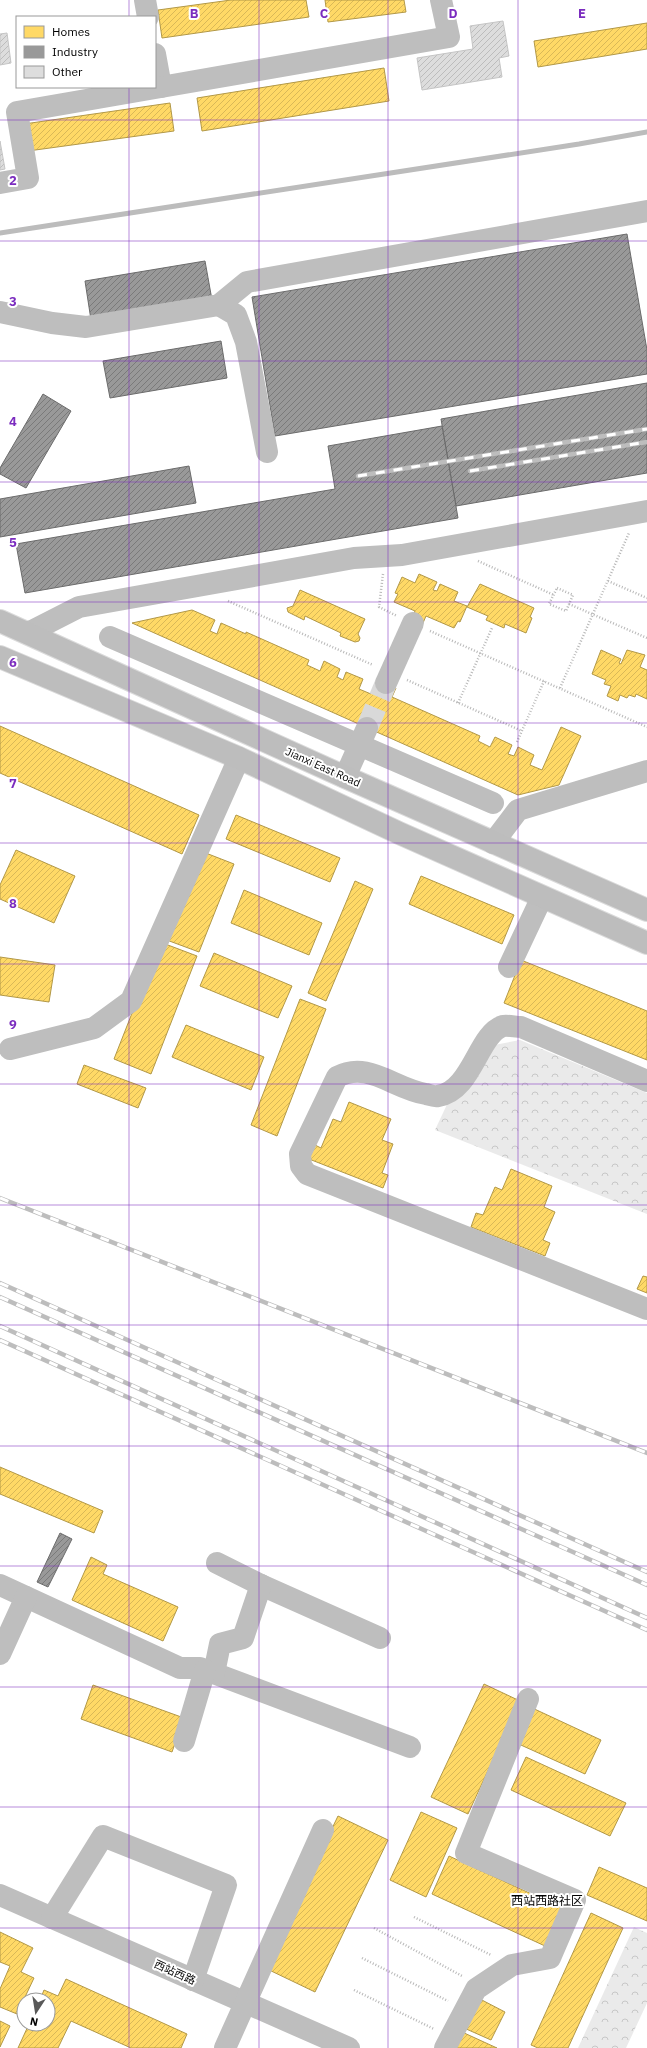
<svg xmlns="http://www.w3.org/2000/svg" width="647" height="2048" font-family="'IBM Plex Sans','Noto Sans SC',sans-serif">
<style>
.forest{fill:url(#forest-crowns)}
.homes{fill:url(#homes-hatch);stroke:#b29847}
.industry{fill:url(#industry-hatch);stroke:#6b6b6b}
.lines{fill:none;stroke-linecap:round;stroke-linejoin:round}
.stream{stroke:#bcbcbc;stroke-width:5}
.building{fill:url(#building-hatch);stroke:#c5c5c5}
.minor-tunnel{stroke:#d9d9d9;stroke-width:22;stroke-dasharray:22 11;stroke-linecap:butt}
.highway-casing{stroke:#dbdbdb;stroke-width:24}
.path{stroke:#b8b8b8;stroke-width:2.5;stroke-dasharray:1 2;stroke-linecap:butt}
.minor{stroke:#bebebe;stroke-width:22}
.highway{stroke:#bdbdbd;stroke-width:22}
.rail-casing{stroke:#bdbdbd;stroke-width:4.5}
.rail{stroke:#fff;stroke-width:3;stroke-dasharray:9;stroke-linecap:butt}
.grid{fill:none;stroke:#7b2cbf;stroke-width:1;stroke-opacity:0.55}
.labels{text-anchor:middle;stroke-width:4;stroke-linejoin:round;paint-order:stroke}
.street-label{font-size:11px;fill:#000;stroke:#fff}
.neighbourhood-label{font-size:12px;fill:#000;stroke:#fff}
.grid-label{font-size:13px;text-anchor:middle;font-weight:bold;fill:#7b2cbf;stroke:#fff;stroke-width:4;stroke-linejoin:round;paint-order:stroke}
</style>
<defs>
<pattern id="forest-crowns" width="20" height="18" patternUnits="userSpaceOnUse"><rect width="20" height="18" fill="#eaeaea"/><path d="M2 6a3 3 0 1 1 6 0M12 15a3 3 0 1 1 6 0" fill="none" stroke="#c7c7c7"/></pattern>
<pattern id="homes-hatch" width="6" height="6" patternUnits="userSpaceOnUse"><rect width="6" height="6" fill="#ffd966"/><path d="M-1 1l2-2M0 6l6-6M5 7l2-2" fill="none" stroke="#d9b857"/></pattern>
<pattern id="industry-hatch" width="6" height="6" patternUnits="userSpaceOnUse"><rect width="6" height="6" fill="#999"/><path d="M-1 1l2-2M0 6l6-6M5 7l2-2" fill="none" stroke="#7a7a7a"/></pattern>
<pattern id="building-hatch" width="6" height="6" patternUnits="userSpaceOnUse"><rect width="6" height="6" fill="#ddd"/><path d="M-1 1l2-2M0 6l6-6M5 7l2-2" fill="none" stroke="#bcbcbc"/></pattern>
</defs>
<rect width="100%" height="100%" fill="#fff"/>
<g class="forest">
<polygon points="520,1040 647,1093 647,1214 435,1130 473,1049"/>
<polygon points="634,1927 647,1933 647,2003 626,2048 578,2048"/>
</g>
<g class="homes">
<polygon points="231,0 306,0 309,17 162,38 158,10"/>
<polygon points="325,0 404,0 406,12 328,22"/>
<polygon points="647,23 647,49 538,67 534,41"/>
<polygon points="384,68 389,101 202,131 197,98"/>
<polygon points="170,103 174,131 28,151 24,124"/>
<polygon points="419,574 437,582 433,590 437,591 440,584 458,592 454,601 467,606 460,622 458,621 454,628 426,616 423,623 412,618 415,611 394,602 398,594 395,593 402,577 415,583"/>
<polygon points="480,584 534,608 530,617 532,618 526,633 505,624 504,628 486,620 488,616 467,607"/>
<polygon points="300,590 365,619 358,634 360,638 359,641 355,642 340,636 341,633 305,616 304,620 288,612 287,608 293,606"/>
<polygon points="192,610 215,620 210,631 217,634 221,623 246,634 246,632 309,660 307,665 320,671 324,661 340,669 337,677 343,680 346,672 363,679 359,689 371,694 378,680 396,688 392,697 480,736 478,741 490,747 495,737 512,745 508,754 514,756 518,747 534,755 530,765 542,770 561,727 581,736 559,785 518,795 132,623"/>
<polygon points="601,650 621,659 619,663 621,664 627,650 645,655 640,667 647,670 647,699 636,694 635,697 629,695 627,698 620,695 618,701 607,696 611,686 604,684 606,680 592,674"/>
<polygon points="0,726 199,815 182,854 0,773"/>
<polygon points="236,815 340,858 330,882 226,839"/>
<polygon points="16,850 75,876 54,923 0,899 0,885"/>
<polygon points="198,850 234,864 199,952 164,939"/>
<polygon points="421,876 514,915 502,944 409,904"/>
<polygon points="355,881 373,889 326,1001 308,993"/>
<polygon points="244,890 322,923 309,955 231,923"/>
<polygon points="160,942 197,956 151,1074 114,1059"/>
<polygon points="214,953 292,986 278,1018 200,986"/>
<polygon points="0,957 55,965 49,1002 0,995"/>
<polygon points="521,960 647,1011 647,1060 504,1003"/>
<polygon points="300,999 326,1009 277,1136 251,1125"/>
<polygon points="186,1025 264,1057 251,1090 172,1057"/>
<polygon points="84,1065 146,1088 138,1108 77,1084"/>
<polygon points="349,1102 391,1119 382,1140 393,1144 382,1173 388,1175 383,1188 309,1159 315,1145 321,1148 333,1119 341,1122"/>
<polygon points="511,1169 552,1186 544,1207 555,1212 543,1240 550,1243 545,1256 471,1227 476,1213 483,1215 495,1187 502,1190"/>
<polygon points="643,1276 647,1277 647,1293 637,1289"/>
<polygon points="0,1467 103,1511 94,1533 0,1494"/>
<polygon points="91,1557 107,1565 103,1574 178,1607 163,1641 72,1600"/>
<polygon points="484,1684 520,1701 468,1814 431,1797"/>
<polygon points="93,1685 184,1718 172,1752 81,1719"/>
<polygon points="528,1706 601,1740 585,1774 512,1741"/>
<polygon points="526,1757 626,1803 610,1836 511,1790"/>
<polygon points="421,1812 457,1828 426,1897 390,1880"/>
<polygon points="338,1816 388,1840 315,1992 265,1968"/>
<polygon points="449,1856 562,1908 545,1946 432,1894"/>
<polygon points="599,1867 647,1888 647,1921 587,1895"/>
<polygon points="591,1913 623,1928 568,2048 538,2048 531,2045"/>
<polygon points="0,1932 33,1948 21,1972 34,1978 17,2014 0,2007 0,1989 10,1966 0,1962"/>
<polygon points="66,1979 187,2034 181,2048 131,2048 71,2021 58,2048 18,2048 29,2024 48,2024 48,2000 40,2000 44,1990 58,1996"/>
<polygon points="478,1998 505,2012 491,2040 464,2028"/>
<polygon points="0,2021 10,2026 0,2047"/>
<polygon points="462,2032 497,2048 455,2048"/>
</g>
<g class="industry">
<polygon points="627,234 647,350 647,374 275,436 252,297"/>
<polygon points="205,261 212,300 91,320 85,281"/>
<polygon points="221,341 227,378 110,398 103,361"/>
<polygon points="647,383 647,473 456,506 441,419"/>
<polygon points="43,394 71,411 26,488 0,474 0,468"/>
<polygon points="442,426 458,518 25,593 16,544 335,489 328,446"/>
<polygon points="189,466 196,503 0,537 0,499"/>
<polygon points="60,1533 72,1539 48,1587 37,1582"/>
</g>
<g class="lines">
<polyline class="stream" points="0,233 579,144 647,132"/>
</g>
<g class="building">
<polygon points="503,21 509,56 499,58 502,77 422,90 417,58 473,49 470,26"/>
<polygon points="7,33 11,63 0,65 0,34"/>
<polygon points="0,141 5,169 0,170"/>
</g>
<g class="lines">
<polyline class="minor-tunnel" points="367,728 386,683"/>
<g class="highway-casing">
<g id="highway">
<polyline points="0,621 345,777 647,910"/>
<polyline points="0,657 239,758 399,833 647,943"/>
</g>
</g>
<g class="path">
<polyline points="478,561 554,595"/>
<polyline points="383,574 379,607 397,616"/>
<polyline points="608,581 647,598"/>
<polygon points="557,588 573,595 566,611 549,604"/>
<polyline points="228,601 373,665"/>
<polyline points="569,604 647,638"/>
<polyline points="430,631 647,727"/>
<polyline points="407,680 522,731"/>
<polyline points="560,688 629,533"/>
<polyline points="458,703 492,628"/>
<polyline points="517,742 544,681"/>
<polyline points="414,1917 491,1955"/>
<polyline points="374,1928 462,1976"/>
<polyline points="362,1958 448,2001"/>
<polyline points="354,1990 434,2029"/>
</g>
<g class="minor">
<polyline points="145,0 148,17"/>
<polyline points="155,54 161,87 449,37 441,0"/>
<polyline points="0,183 28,178 17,112 161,87"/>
<polyline points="219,305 236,315 246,342 267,452"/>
<polyline points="0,312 52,323 86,327 219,305 247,282 647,211"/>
<polyline points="28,633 79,607 354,558 402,555 647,511"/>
<polyline points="110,637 493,803"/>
<polyline points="386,683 413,623"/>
<polyline points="345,777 367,728"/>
<polyline points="493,843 518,810 647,771"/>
<polyline points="509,967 542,897"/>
<polyline points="10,1049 94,1028 131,1001 239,758"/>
<path d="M647 1081 521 1027C516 1027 507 1025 503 1026 478 1034 472 1091 438 1096 434 1097 430 1095 426 1094 394 1089 368 1060 337 1077L300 1154 301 1166 307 1174 647 1309"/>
<polyline points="217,1563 261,1585 380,1638"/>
<polyline points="0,1585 180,1668 200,1668 410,1747"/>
<polyline points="0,1654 26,1597"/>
<polyline points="214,1673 220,1644 243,1638 261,1585"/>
<polyline points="184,1741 205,1670"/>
<polyline points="0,1895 349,2048"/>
<polyline points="52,1918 103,1836 226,1885 193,1980"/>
<polyline points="225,2048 323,1830"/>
<polyline points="445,2048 476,1989 512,1965 550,1958 575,1900 466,1853 528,1699"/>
</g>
<use href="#highway" class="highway"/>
<g class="rail-casing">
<g id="rail">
<polyline points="470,471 647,442"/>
<polyline points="358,476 647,429"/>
<polyline points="0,1198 647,1453"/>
<polyline points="0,1283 647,1572"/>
<polyline points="0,1297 647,1585"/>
<polyline points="0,1326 647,1618"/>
<polyline points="0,1340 647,1630"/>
</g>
</g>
<use href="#rail" class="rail"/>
</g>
<path class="grid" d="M129 0V17M259 0V2048M388 0V2048M518 0V2048M129 87V2048M0 120H647M0 241H647M0 361H647M0 482H647M0 602H647M0 723H647M0 843H647M0 964H647M0 1084H647M0 1205H647M0 1325H647M0 1446H647M0 1566H647M0 1687H647M0 1807H647M0 1928H647"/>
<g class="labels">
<g class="street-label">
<text transform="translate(323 767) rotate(24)" y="4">Jianxi East Road</text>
<text transform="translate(175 1972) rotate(24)" y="4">西站西路</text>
</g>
<g class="neighbourhood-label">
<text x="547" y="1905">西站西路社区</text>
</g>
</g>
<g class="grid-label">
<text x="194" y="18">B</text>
<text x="324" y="18">C</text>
<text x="453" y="18">D</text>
<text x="582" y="18">E</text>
<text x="13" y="185">2</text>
<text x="13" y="306">3</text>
<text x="13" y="426">4</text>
<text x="13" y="547">5</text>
<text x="13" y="667">6</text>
<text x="13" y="788">7</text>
<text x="13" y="908">8</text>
<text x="13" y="1029">9</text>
</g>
<rect x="16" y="16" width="140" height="72" fill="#ffffff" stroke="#999999"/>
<rect x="24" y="26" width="20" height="12" fill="#ffd966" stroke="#999999"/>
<text x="52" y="36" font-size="12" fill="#000000">Homes</text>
<rect x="24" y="46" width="20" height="12" fill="#999999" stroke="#999999"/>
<text x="52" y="56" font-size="12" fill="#000000">Industry</text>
<rect x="24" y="66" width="20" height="12" fill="#dddddd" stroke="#999999"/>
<text x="52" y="76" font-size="12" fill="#000000">Other</text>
<g transform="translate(36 2012) rotate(192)"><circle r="19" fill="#ffffff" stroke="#999999"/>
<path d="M0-3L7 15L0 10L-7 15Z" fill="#595959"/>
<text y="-6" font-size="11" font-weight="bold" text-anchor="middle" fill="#000000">N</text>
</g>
</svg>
